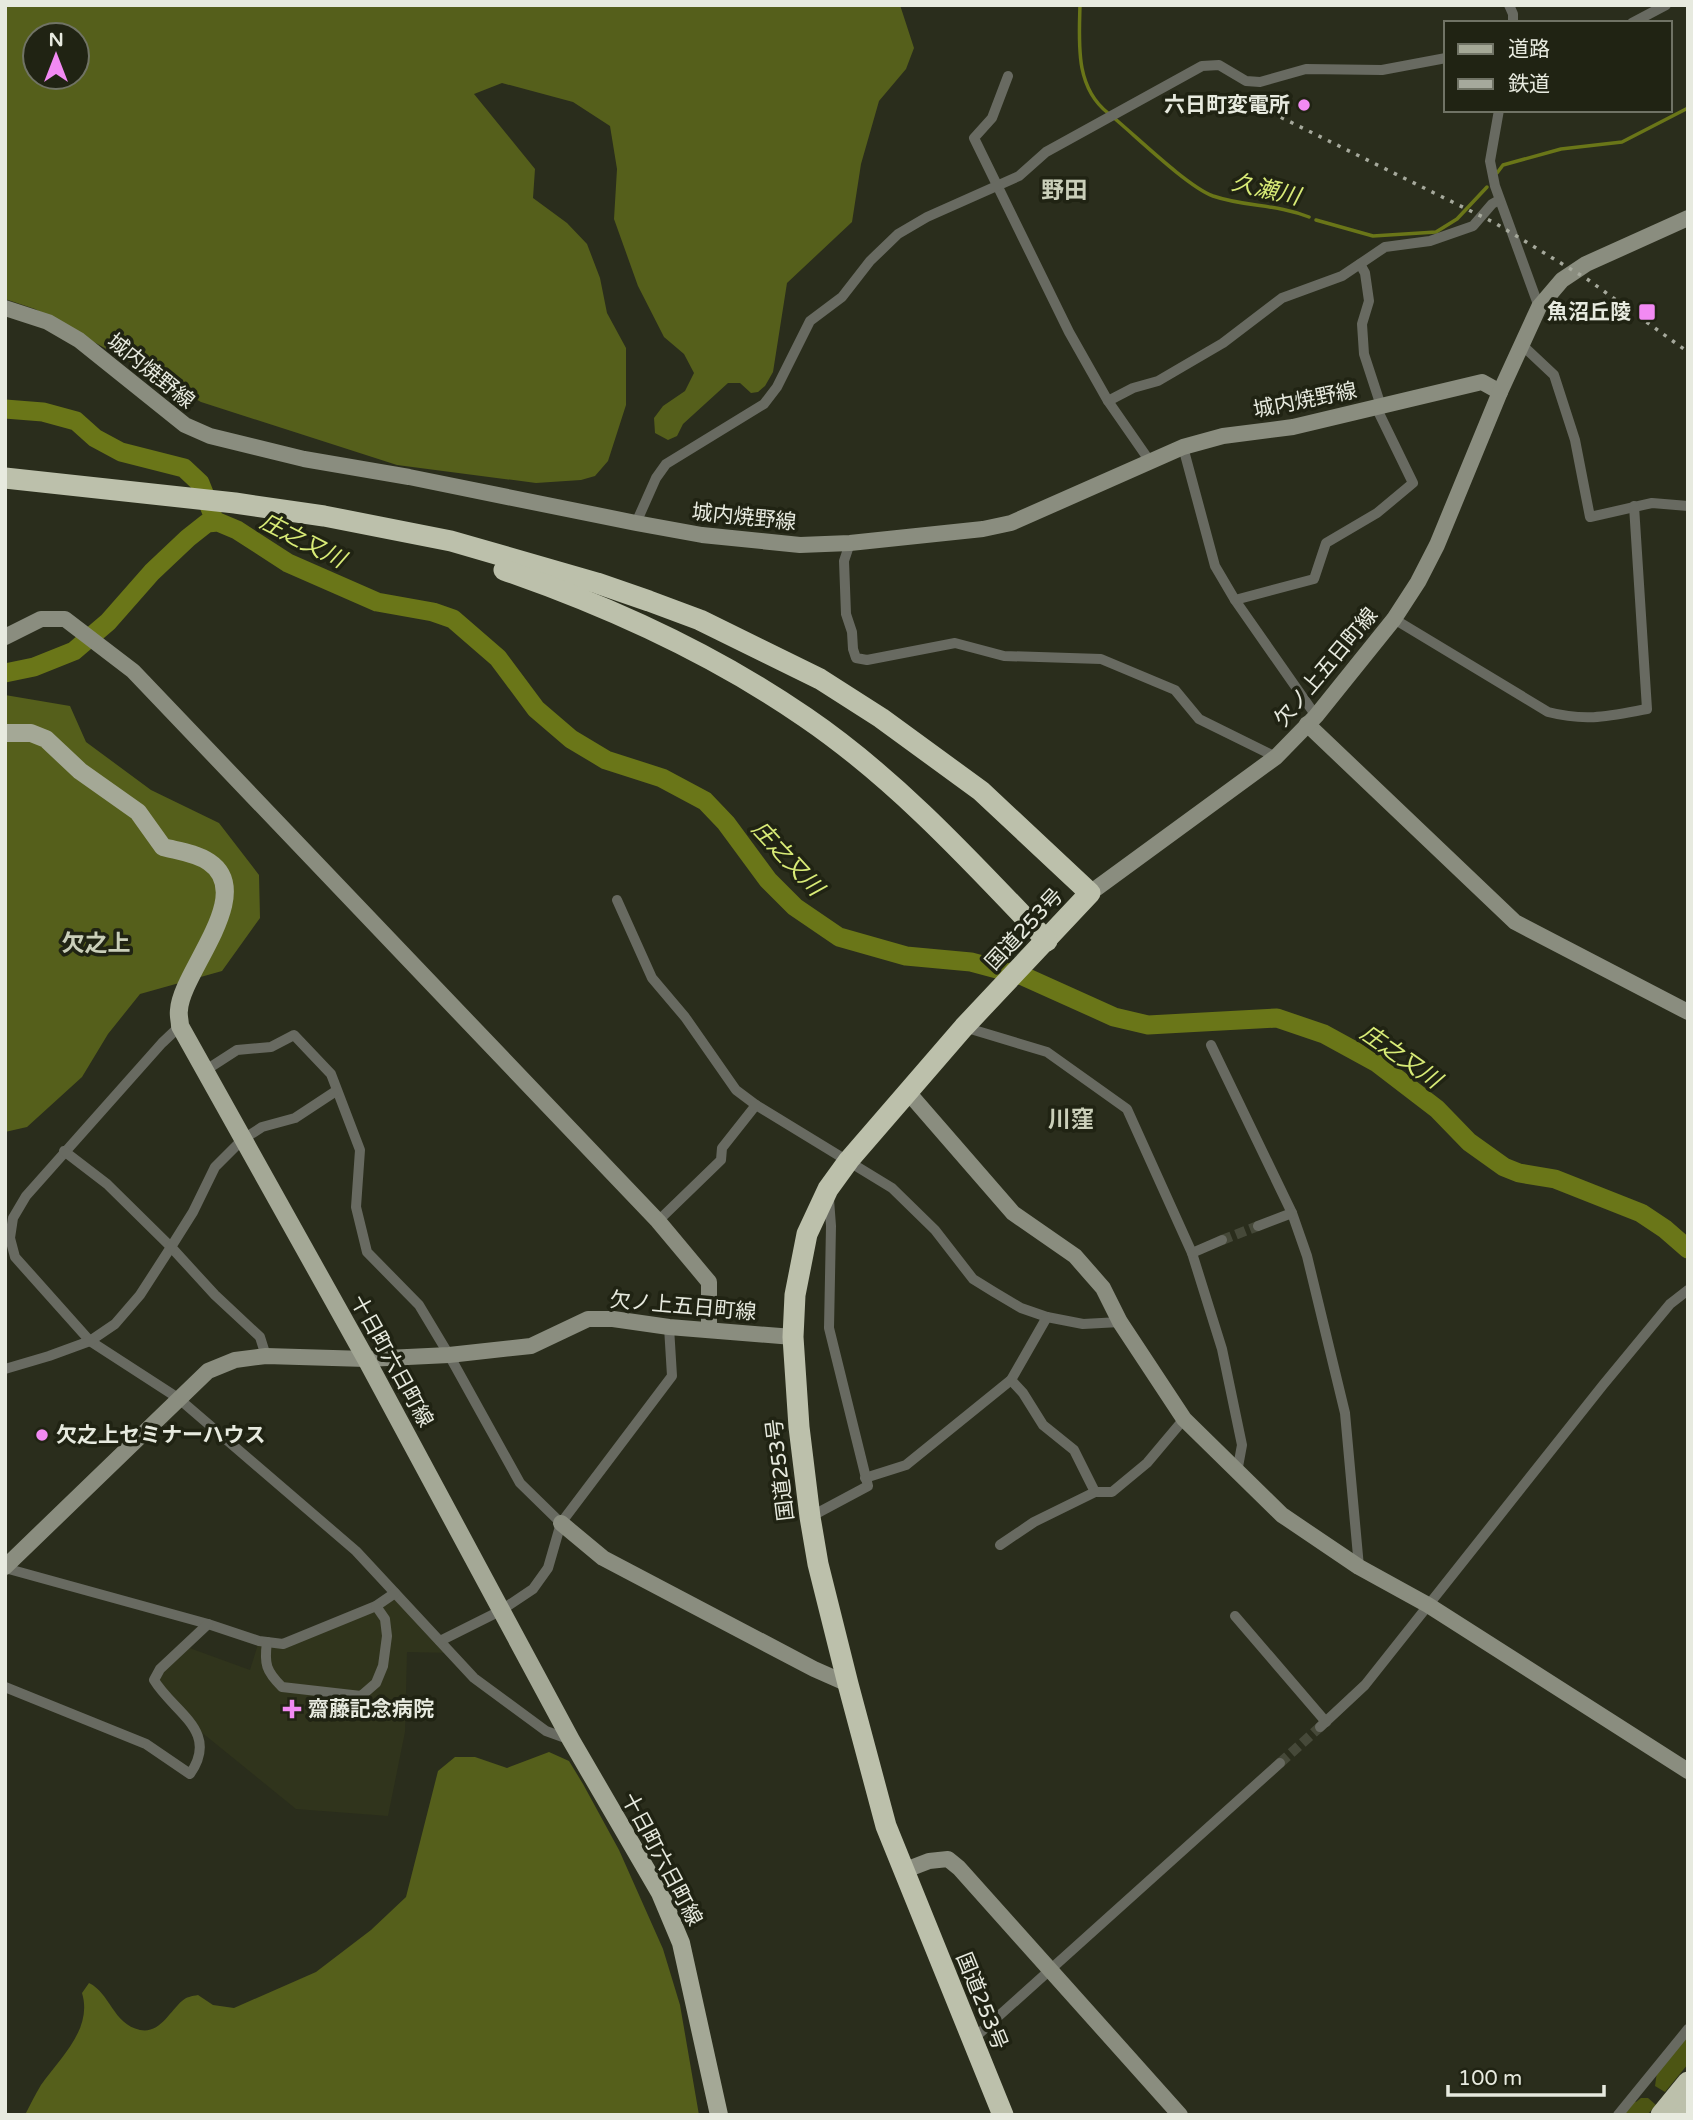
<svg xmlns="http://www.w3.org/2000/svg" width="1693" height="2120" font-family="'Varela Round','Noto Sans JP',sans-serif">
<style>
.built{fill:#30341c}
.green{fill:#4c5513}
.forest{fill:#555f1b;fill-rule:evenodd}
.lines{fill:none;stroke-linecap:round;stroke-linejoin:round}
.stream{stroke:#6a7618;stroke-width:3.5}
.river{stroke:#6a7618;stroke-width:19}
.street-tunnel{stroke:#464939;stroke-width:10;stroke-dasharray:10 5;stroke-linecap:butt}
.street{stroke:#686a61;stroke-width:10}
.secondary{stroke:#8a8d7f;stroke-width:16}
.primary{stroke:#a4a896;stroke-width:18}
.highway{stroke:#bcc0ab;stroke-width:21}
.rail{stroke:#a6a99c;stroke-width:3.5;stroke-dasharray:3.5 7;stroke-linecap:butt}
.poi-dot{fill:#f28af3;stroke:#202313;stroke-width:2.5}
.labels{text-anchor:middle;stroke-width:7;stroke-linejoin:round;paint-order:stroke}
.poi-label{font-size:21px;font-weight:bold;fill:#e7eadf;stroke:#202313;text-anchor:end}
.street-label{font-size:21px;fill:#e7eadf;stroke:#202313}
.water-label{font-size:23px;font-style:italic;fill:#d9ec77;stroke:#202313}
.neighbourhood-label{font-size:23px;font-weight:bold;fill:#cacfb9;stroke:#202313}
</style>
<rect width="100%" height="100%" fill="#2a2d1c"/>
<polygon class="built" points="395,1593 451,1653 407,1652 405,1732 388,1816 296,1809 195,1727 154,1680 184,1646 250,1670 259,1641 283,1644"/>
<g class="green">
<polygon points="1688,2035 1688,2064 1665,2092 1655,2086 1657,2072"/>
<polygon points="1641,2098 1648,2098 1656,2105 1647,2115 1622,2115 1634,2101 1636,2102"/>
</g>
<g class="forest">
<path d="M5 5H900L914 48 906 69 879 101 861 164 852 222 787 283 773 372 765 386 758 392 751 393 740 383H728L683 424 677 436 668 440 655 433 654 418 663 406 685 391 694 373 684 354 664 337 638 286 614 219 617 169 610 126 573 102 502 83 474 94 535 169 533 198 567 223 587 244 600 278 607 313 626 348V405L608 461 595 476 581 480 536 483 397 465 201 402 35 309 5 299ZM35 35H77V77H35Z"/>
<polygon points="5,695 70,706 86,742 151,790 219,823 259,875 260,918 222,971 140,994 108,1034 82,1077 27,1127 5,1132"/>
<path d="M549 1752 569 1761 583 1784 619 1850 663 1949 680 2005 699 2115H25C30 2105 35 2095 41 2085 60 2058 93 2029 82 1993L89 1983C110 1993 113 2024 140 2030 160 2034 170 2011 182 2001 186 1997 192 1996 198 1995L213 2005 234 2008 316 1972 371 1930 406 1897 438 1771 455 1757H475L507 1768Z"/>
</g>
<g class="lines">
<g class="stream">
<path d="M1080 5C1079 44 1075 87 1108 113"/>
<path d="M1114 118C1138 138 1187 186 1213 196 1245 207 1277 204 1309 217"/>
<polyline points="1497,173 1503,165 1561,149 1622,142 1688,108"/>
<polyline points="1316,220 1373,236 1436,232 1457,219 1487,187"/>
</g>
<g class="river">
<polyline points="5,409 43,412 76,421 95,438 121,452 184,468 200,483 212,513"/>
<polyline points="5,673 34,667 74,651 108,622 152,572 188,538 207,523 218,522 237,530 288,563 377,602 433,612 453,619 498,658 536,709 571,739 606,760 662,778 705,801 726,823 768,880 795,907 839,937 906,956 971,962 1023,976 1114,1017 1148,1025 1277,1018 1324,1034 1377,1063 1437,1109 1469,1142 1504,1167 1519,1173 1555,1179 1641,1213 1665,1229 1688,1249"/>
</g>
<g class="street-tunnel">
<polyline points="1222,1240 1258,1226"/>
<polyline points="1280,1763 1320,1727"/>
</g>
<g class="street">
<polyline points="1509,5 1513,14 1513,23"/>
<polyline points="1632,23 1666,5"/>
<polyline points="1008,76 992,118 974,138 1069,332 1108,401 1149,460"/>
<polyline points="1499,110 1490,161 1495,186 1539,307"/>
<polyline points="1360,264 1365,273 1369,301 1362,324 1364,354 1381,406"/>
<polyline points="1521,344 1554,375 1575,440 1590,517 1652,503 1688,506"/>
<polyline points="1108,401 1133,388 1158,381 1223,343 1282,298 1342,276 1385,247 1430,241 1473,226 1492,204 1499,200"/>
<polyline points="1183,447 1215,566 1235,600 1316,716"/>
<polyline points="636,523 656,478 666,464 764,404 777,387 810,321 842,297 870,261 898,234 927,217 1019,176 1046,152 1202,66 1219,65 1246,81 1260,82 1306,69 1382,70 1446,58"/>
<polyline points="850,543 844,561 846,614 852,632 853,649 856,658 867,660 955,643 1004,656 1101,659 1175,690 1199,719 1276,757"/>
<polyline points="1235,600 1314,579 1326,543 1377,513 1413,483 1376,407"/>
<path d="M1394 619 1548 712C1587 722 1609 716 1647 709L1634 506"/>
<polyline points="617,900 652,978 685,1017 736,1090 756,1105 892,1188 935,1230 973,1279 994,1292 1021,1308 1047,1317 1083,1324 1120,1322"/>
<polyline points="180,1026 162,1043 26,1196 13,1218 10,1238 15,1257 90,1341 178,1398 356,1551 474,1678 546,1731 571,1740"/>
<polyline points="964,1027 1047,1052 1127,1109 1192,1253 1222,1349 1242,1445 1237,1472"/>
<polyline points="1211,1045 1292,1213 1307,1256 1345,1413 1359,1567"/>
<polyline points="206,1070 237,1050 271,1047 294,1035 331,1074 360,1150 356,1207 367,1252 419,1305 449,1355 520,1483 561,1523"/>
<polyline points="64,1151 107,1184 171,1247 215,1295 260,1337 266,1356"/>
<polyline points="658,1221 721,1160 722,1148 756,1105"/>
<polyline points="1258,1226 1292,1213"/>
<polyline points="1192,1253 1222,1240"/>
<polyline points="5,1369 49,1356 90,1341 115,1324 140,1295 171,1247 193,1212 215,1167 242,1140 262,1127 295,1118 336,1091"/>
<polyline points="1011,1380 1023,1393 1043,1425 1074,1450 1095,1492 1112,1492 1147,1463 1184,1419"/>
<polyline points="865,1478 906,1465 1011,1380 1047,1317"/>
<polyline points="810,1517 868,1486 829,1328 831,1226 829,1199"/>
<polyline points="1000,1545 1034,1522 1095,1492"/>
<polyline points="5,1568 208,1624 259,1641 283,1644 376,1606 395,1593"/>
<polyline points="1235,1616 1326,1722"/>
<polyline points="440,1641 500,1611 533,1589 548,1568 561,1523 672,1376 669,1327"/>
<path d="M267 1642C264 1664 266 1671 282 1687L361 1696 376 1683 383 1666 387 1636 385 1619 376 1606"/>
<path d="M5 1687 146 1744 190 1774C220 1731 174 1713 154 1680L160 1669 208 1624"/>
<polyline points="1320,1727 1365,1685 1603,1385 1670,1304 1688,1290"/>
<polyline points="972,2040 1280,1763"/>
<polyline points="1618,2115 1688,2029"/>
</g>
<g class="secondary">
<polyline points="5,308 48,322 79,340 185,425 210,436 304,459 409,477 636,523 702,535 800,545 850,543 983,529 1011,523 1183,447 1223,436 1293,427 1482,382 1500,392"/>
<polyline points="5,637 41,619 65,619 133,671 658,1221 709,1282 709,1330"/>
<polyline points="1307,724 1515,922 1688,1012"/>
<polyline points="1090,893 1276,757 1316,716 1394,619 1418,582 1437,545 1500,392 1539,307 1562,280 1586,264 1688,218"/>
<polyline points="907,1091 1013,1213 1075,1256 1103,1288 1120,1322 1184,1419 1282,1515 1359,1567 1428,1605 1688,1771"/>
<polyline points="561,1523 603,1558 814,1669 848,1684"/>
<polyline points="5,1567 208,1371 235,1360 266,1356 366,1359 449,1355 531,1346 588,1319 613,1319 669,1327 793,1337"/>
<polyline points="903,1871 929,1861 948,1859 959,1868 1180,2115"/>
</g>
<path class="primary" d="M5 733H31L46 739 80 771 138 812 163 847C178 851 196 853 209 862 257 894 181 972 179 1010 178 1015 180 1021 180 1026L366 1359 571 1740 660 1893 681 1943 719 2115"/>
<g class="highway">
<polyline points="5,478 235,503 324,516 451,541 597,583 649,601 700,620 820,679 881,718 981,791 1090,893 964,1027 849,1160 828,1189 807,1234 795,1295 793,1337 799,1427 810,1517 818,1564 848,1684 886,1826 1003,2115"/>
<path d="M504 570C611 607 712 653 805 717 896 779 971 861 1047 941"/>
<polyline points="1661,2115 1688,2082"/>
<polyline points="1684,2115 1688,2110"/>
</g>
<polyline class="rail" points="1262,108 1495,223 1587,279 1688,352"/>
</g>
<g class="poi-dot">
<circle cx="1304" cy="105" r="7"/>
<rect x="1638" y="303" width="18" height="18" rx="3.5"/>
<circle cx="42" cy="1435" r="7"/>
<path d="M288.5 1698.5h7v7h7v7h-7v7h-7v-7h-7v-7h7z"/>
</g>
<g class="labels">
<g class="poi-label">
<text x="1290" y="112">六日町変電所</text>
<text x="1631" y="319">魚沼丘陵</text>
<text x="56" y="1442" text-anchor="start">欠之上セミナーハウス</text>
<text x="308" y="1716" text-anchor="start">齋藤記念病院</text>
</g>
<g class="street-label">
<text transform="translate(151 371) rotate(39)" y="7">城内焼野線</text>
<text transform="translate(1305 400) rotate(-11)" y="7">城内焼野線</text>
<text transform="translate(744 517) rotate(6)" y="7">城内焼野線</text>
<text transform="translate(1326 667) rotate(-50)" y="7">欠ノ上五日町線</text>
<text transform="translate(1024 929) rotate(-47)" y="7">国道253号</text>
<text transform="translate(683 1306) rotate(5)" y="7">欠ノ上五日町線</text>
<text transform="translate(392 1361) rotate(61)" y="7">十日町六日町線</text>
<text transform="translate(780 1470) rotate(-97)" y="7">国道253号</text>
<text transform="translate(662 1859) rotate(62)" y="7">十日町六日町線</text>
<text transform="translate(982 2001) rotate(68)" y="7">国道253号</text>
</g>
<g class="water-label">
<text transform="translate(1266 189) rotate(13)" y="8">久瀬川</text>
<text transform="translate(303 540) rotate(27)" y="8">庄之又川</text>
<text transform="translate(788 858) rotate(47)" y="8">庄之又川</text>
<text transform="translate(1401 1056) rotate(35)" y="8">庄之又川</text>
</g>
<g class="neighbourhood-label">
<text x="1064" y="198">野田</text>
<text x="96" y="951">欠之上</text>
<text x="1071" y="1127">川窪</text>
</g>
</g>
<rect width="1693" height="2120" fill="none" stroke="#e7eadf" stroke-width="14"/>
<rect x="1444" y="21" width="228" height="91" fill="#202313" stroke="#707365" stroke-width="2"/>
<rect x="1458" y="44" width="35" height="10" fill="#a4a896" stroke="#707365" stroke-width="2"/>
<text x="1508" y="56" font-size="21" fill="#e7eadf">道路</text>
<rect x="1458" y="79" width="35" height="10" fill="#a6a99c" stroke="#707365" stroke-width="2"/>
<text x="1508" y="91" font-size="21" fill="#e7eadf">鉄道</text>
<g transform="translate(56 56)"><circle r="33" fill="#202313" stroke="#707365" stroke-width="2"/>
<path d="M0-5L12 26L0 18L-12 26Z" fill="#f28af3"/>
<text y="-10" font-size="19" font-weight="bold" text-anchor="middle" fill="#e7eadf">N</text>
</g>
<path d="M1448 2085v10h156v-10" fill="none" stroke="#e7eadf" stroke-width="3.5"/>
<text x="1458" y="2085" font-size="21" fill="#e7eadf" stroke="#202313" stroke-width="5" paint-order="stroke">100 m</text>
</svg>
